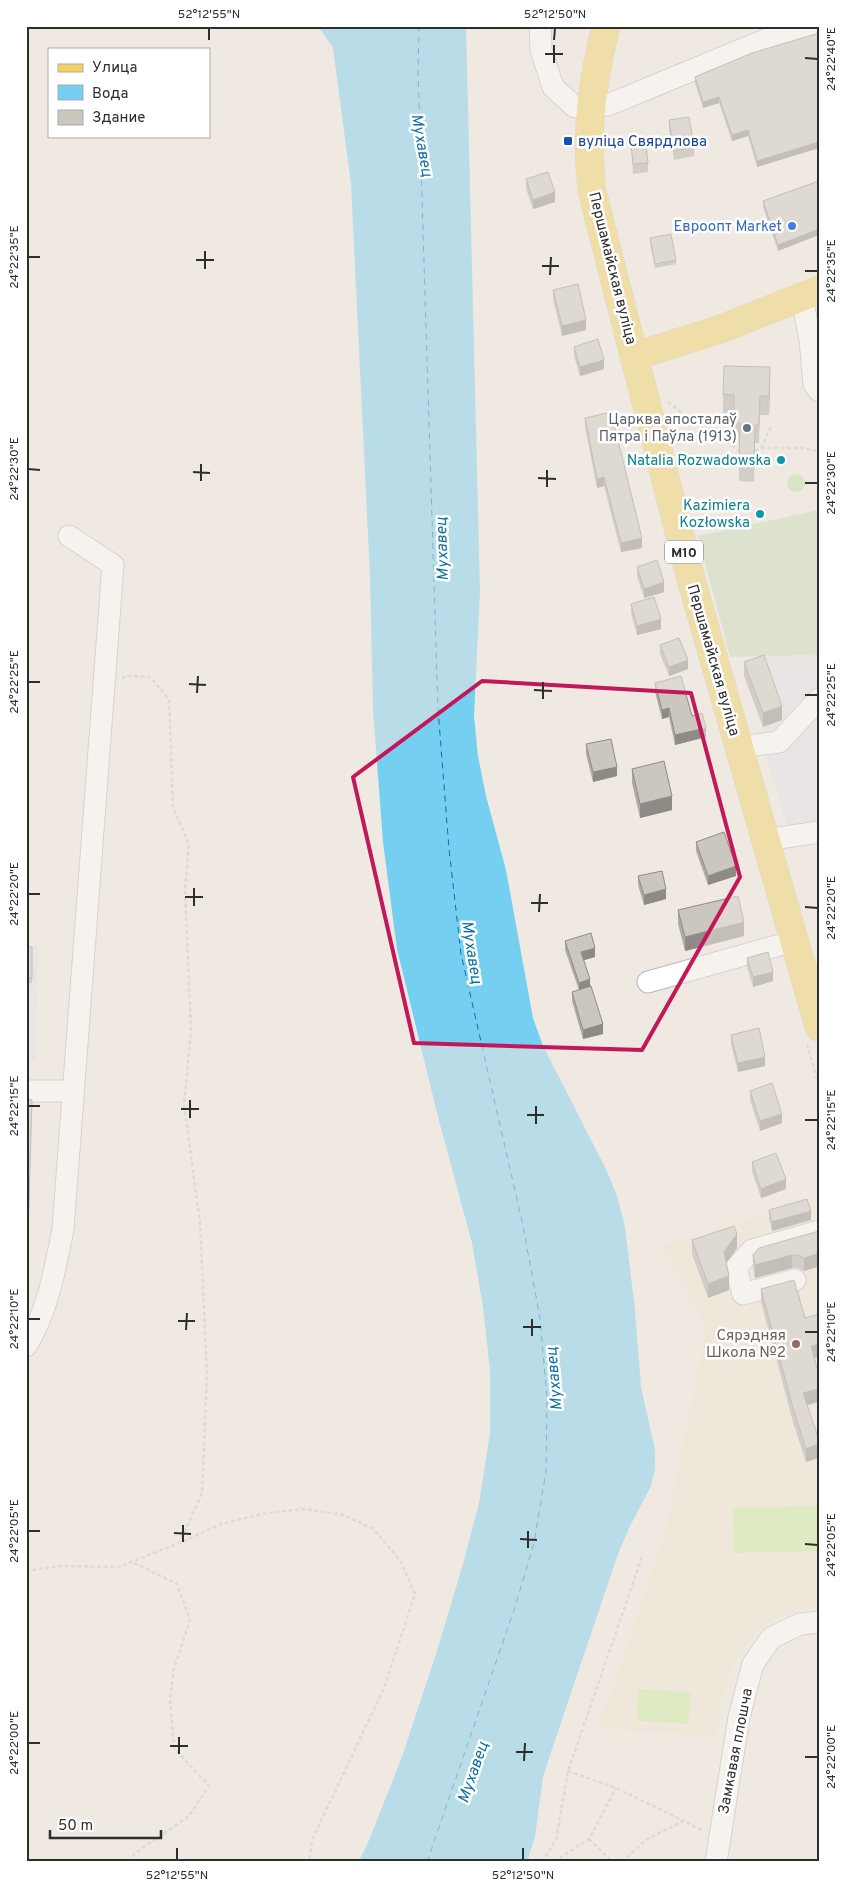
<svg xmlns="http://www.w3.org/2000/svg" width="845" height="1888" font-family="Overpass,sans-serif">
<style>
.industrial{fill:#e3e1e8}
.education{fill:#f0e6d1}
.green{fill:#b6e59e}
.cemetery{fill:#c8d9b8}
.pitch{fill:#c9ec9a}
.water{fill:#75cff0}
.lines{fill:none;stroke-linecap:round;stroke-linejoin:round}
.ferry{stroke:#0d6fa3;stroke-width:1;stroke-dasharray:6 5;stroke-linecap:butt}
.minor-casing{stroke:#b4b7c1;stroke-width:23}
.major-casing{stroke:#c9c9c9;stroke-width:29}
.path{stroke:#c9c9c9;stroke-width:2.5;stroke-dasharray:4 2.5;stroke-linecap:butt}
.minor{stroke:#fff;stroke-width:21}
.major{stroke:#f2d163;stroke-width:28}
.wall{fill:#afaba4}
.shaded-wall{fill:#8e8b86}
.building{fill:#cbc7bf;stroke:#8e8b86}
.marked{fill:none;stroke:#c2185b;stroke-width:4;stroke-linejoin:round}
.ticks{fill:none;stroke:#2e2e2e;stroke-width:2}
.transit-dot{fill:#1a4fb4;stroke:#fff;stroke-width:2}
.shop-dot{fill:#3f7fe0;stroke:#fff;stroke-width:2}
.worship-dot{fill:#6b7280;stroke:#fff;stroke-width:2}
.culture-dot{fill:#0f9aa8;stroke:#fff;stroke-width:2}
.education-dot{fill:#8d6e63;stroke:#fff;stroke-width:2}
.labels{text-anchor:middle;stroke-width:5;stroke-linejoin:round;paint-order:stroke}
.shield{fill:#fff;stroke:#6d6d6d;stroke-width:1}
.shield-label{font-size:14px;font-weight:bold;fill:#2e2e2e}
.transit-label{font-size:15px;fill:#164399;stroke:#fff;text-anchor:start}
.shop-label{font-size:15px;fill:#366cbe;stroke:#fff;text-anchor:end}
.street-label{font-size:15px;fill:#2e2e2e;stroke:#fff}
.worship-label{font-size:15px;fill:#5b616d;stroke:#fff;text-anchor:end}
.culture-label{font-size:15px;fill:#0d838f;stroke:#fff;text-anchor:end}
.education-label{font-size:15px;fill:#785e54;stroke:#fff;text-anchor:end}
.water-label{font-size:16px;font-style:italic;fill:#0d6fa3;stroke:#fff}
.neatline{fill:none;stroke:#2e2e2e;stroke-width:2}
.ticks-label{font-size:12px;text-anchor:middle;fill:#2e2e2e}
</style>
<rect width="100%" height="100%" fill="#efe9e1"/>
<g class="industrial">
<polygon points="819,655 819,820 787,826 765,754 763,727 744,676 750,673 745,658"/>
<polygon points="26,946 38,946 36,1061 26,1060"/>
</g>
<polygon class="education" points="819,1197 819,1608 793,1612 770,1621 750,1640 737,1658 723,1696 716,1736 598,1729 666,1529 707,1328 692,1305 661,1244 672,1243"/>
<circle class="green" cx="796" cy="483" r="9"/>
<polygon class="cemetery" points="819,510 819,655 730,657 698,536"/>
<g class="pitch">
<polygon points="819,1506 819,1551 734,1553 733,1508"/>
<polygon points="638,1689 691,1692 689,1724 637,1721"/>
</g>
<polygon class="water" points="318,26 466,26 480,591 474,716 478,756 486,796 506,870 533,1018 543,1046 606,1169 617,1196 625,1227 635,1310 641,1387 655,1450 655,1469 651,1486 629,1528 618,1554 549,1758 543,1777 535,1837 527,1862 358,1862 367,1845 402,1757 437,1651 463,1564 479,1503 490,1433 490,1371 483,1307 472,1243 438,1117 397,949 383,842 373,710 370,576 351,184 333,48"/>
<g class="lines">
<polyline class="ferry" points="419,26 418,71 438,709 449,849 461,954 523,1226 540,1318 547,1398 546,1471 534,1543 515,1607 427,1862"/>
<g class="minor-casing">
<g id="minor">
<polyline points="540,26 541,50 553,87 575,107 608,105 770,38 819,27"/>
<polyline points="802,297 810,340 814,384 819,391"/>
<polyline points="739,747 779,742 819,699"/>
<polyline points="765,840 819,832"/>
<polyline points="648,982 794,941"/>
<polyline points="26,1091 73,1091"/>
<polyline points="795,1280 743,1294 736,1268 752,1250 819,1231"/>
<path d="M26 1346C48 1311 55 1269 63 1229L113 565 69 536"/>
<polyline points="716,1862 739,1717 753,1664 771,1638 800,1624 819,1622"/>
</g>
</g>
<g class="major-casing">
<g id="major">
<path d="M606 26C592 84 585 132 592 191L691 579 819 1027"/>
<polyline points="635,356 721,329 819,290"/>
</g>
</g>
<g class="path">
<polyline points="668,402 695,423 721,435 737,450 739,451"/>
<polyline points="761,448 801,448 819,451"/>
<polyline points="755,451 761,448 771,426"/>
<polyline points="122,679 126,676 150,677 169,699 173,808 189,844 185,890 191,1030 184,1104 200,1223 207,1374 202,1493 180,1542"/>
<polyline points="807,1044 819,1086"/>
<polyline points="26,1571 60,1566 118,1567 177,1544 221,1524 267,1513 304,1509 344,1515 373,1529 400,1560 415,1594 384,1688 312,1840 309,1862"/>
<polyline points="568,1771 616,1788 684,1821"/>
<polyline points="589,1839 612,1862"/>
<polyline points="129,1862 135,1853 189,1816 209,1786 174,1748 170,1700 174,1669 190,1620 177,1584 132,1562"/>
<polyline points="542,1862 556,1840 568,1771 643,1554"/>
<polyline points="554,1862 589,1839 616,1788"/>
<polyline points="622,1862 647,1839 684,1821 703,1831"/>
</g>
<use href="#minor" class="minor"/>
<use href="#major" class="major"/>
</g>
<g class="wall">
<polygon points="819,33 819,148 757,167 748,136 732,141 719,103 703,108 695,83 695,77"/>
<polygon points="669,120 694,147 694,156 674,160 669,130"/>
<polygon points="631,144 648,163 648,172 633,174"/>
<polygon points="526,179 555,202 533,209 526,189"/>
<polygon points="819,181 778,251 763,207 763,201"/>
<polygon points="650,238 676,260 676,264 655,268 650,243"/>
<polygon points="553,290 586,330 562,336 553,299"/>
<polygon points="574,347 604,369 580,376 574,356"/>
<polygon points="770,385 769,415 760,415 759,443 755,443 754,482 739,481 739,441 734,441 734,413 723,413 723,394"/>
<polygon points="585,418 642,548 621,552 604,486 597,488 585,427"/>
<polygon points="637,567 664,592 644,598 637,576"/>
<polygon points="631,604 661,629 637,635 631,613"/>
<polygon points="660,645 688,669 669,676 660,654"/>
<polygon points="744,662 782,720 763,727 744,676"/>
<polygon points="655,683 692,716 706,737 675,745 669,717 662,719 655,692"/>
<polygon points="586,744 617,776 593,782 586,754"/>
<polygon points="632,769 672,810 640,818 632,783"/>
<polygon points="696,842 736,876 708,885 696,851"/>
<polygon points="638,876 666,899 644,905 638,885"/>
<polygon points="678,910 744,936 685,951 678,924"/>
<polygon points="565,941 595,957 584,960 603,1034 583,1039 572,1001 572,992 579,990 565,950"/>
<rect x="26" y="947" width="6" height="36"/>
<polygon points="747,958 773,981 753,987 747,967"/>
<polygon points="731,1035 765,1066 738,1072 731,1044"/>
<polygon points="750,1091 782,1123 760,1131 750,1100"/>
<polygon points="26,1099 32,1100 28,1243 26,1243"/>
<polygon points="752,1162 786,1189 761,1198 752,1171"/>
<polygon points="769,1210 811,1220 772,1231 769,1219"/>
<polygon points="819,1231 819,1272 817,1267 804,1271 798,1268 792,1268 755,1278 753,1268 753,1255"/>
<polygon points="692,1240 737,1248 726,1263 729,1290 708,1298 692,1254"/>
<polygon points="761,1289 805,1318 819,1375 819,1402 807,1405 806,1462 793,1422 761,1302"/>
</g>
<g class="shaded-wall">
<polygon points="719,97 719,103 703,108 703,102"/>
<polygon points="748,130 748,136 732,141 732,135"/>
<polygon points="819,142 819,148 757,167 757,161"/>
<polygon points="555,192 555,202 533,209 533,200"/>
<polygon points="819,229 819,235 778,251 778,245"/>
<polygon points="586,320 586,330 562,336 562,326"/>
<polygon points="604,360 604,369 580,376 580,367"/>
<polygon points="770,367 770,385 769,415 769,396"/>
<polygon points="604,477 604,486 597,488 597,479"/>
<polygon points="642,538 642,548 621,552 621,543"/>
<polygon points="664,582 664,592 644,598 644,589"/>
<polygon points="661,619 661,629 637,635 637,626"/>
<polygon points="688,660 688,669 669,676 669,667"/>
<polygon points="782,706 782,720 763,727 763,713"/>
<polygon points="669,708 669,717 662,719 662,710"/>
<polygon points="706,728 706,737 675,745 675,735"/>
<polygon points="617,767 617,776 593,782 593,772"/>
<polygon points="672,796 672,810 640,818 640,804"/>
<polygon points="736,866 736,876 708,885 708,876"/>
<polygon points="666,889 666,899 644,905 644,895"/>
<polygon points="744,922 744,936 685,951 685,937"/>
<polygon points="595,948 595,957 581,961 581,952"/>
<polygon points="773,972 773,981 753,987 753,977"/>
<polygon points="590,979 590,989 579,992 579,983"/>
<polygon points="603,1024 603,1034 583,1039 583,1030"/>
<polygon points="765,1057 765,1066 738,1072 738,1063"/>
<polygon points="782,1114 782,1123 760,1131 760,1121"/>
<polygon points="786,1179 786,1189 761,1198 761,1189"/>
<polygon points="811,1211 811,1220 772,1231 772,1222"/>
<polygon points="737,1234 737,1248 724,1266 724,1252"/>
<polygon points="817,1254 817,1267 804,1271 804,1258"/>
<polygon points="792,1255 792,1268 755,1278 755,1265"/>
<polygon points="729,1276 729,1290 708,1298 708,1284"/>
<polygon points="819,1344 819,1357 811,1359 811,1346"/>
<polygon points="819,1389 819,1402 803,1406 803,1393"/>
<polygon points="819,1444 819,1458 806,1462 806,1449"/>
</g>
<g class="building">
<polygon points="819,33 819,142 757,161 748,130 732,135 719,97 703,102 695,77 752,53"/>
<polygon points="689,117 694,147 674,151 669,120"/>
<polygon points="646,143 648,163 633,164 631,144"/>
<polygon points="548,172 555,192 533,200 526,179"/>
<polygon points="819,181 819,229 778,245 763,201"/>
<polygon points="671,234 676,260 655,264 650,238"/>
<polygon points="578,284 586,320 562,326 553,290"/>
<polygon points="598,339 604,360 580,367 574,347"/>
<polygon points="724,366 770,367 769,396 760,396 759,425 755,425 754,463 739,463 740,423 734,423 734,395 723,394"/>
<polygon points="611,412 642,538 621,543 604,477 597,479 585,418"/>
<polygon points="657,560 664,582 644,589 637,567"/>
<polygon points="654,597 661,619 637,626 631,604"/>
<polygon points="679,638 688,660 669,667 660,645"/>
<polygon points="764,655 782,706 763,713 744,662"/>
<polygon points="681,676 692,716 702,713 706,728 675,735 669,708 662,710 655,683"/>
<polygon points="611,739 617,767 593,772 586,744"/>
<polygon points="664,761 672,796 640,804 632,769"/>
<polygon points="724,832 736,866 708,876 696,842"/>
<polygon points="662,871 666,889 644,895 638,876"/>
<polygon points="738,896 744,922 685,937 678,910"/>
<polygon points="591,933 595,948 581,952 590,979 579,983 565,941"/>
<rect x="26" y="947" width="6" height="31"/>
<polygon points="768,952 773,972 753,977 747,958"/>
<polygon points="591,986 603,1024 583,1030 572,992"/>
<polygon points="759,1028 765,1057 738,1063 731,1035"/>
<polygon points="772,1083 782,1114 760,1121 750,1091"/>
<polygon points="26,1099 32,1100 28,1239 26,1239"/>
<polygon points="776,1153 786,1179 761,1189 752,1162"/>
<polygon points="807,1199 811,1211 772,1222 769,1210"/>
<polygon points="734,1226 737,1234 724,1252 729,1276 708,1284 692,1240"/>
<polygon points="819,1231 819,1259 817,1254 804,1258 798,1255 792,1255 755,1265 753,1255 759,1248"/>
<polygon points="794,1280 805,1318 819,1314 819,1344 811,1346 819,1375 819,1389 803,1393 819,1440 819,1444 806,1449 793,1408 761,1289"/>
</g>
<path d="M0 0H845V1888H0ZM482 681 691 693 740 877 642 1050 414 1043 353 777Z" fill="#efe9e1" fill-opacity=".55" fill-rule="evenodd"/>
<path class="marked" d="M482 681 691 693 740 877 642 1050 414 1043 353 777Z"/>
<path class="ticks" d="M209 40V28M554 40 555 28M545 54H563M805 58 818 59M554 63V45M28 257H40M196 260H214M542 266H559M205 269V251M805 271H818M550 275 551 257M28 469 40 470M193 472 210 473M538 478 556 479M201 481V464M805 483H818M547 487V470M28 682H40M189 684 206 685M534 690 552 691M197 693 198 676M805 695H818M543 699V682M28 894H40M185 897H203M531 903H548M194 906V888M805 907 818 908M539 912 540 894M28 1106H40M181 1109H199M527 1115H544M190 1118V1100M805 1120H818M536 1124V1106M28 1319H40M178 1321H195M523 1327H541M186 1330 187 1313M805 1332H818M532 1336V1319M28 1531H40M174 1533 191 1534M520 1539 537 1540M183 1542V1525M805 1544 818 1545M528 1548V1531M28 1743H40M170 1746H188M516 1752H533M179 1754V1737M805 1757H818M524 1761 525 1743M177 1860V1848M523 1860V1848"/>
<rect class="transit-dot" x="563" y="136" width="10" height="10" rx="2.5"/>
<circle class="shop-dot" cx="792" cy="226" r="5"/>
<circle class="worship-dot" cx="747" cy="428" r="5"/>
<g class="culture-dot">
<circle cx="781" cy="460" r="5"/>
<circle cx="760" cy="514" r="5"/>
</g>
<circle class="education-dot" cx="796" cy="1344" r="5"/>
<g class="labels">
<rect class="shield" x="665" y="540.5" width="38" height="23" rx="4"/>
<g class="shield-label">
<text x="684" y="557">М10</text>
</g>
<g class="transit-label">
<text x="578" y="146">вуліца Свярдлова</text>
</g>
<g class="shop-label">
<text x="782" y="231">Евроопт Market</text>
</g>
<g class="street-label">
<text transform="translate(613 268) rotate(76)" y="5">Першамайская вуліца</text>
<text transform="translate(714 660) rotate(74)" y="5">Першамайская вуліца</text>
<text transform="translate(735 1751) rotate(-79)" y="5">Замкавая плошча</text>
</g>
<g class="worship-label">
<text x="737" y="424">Царква апосталаў<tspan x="737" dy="17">Пятра і Паўла (1913)</tspan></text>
</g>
<g class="culture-label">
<text x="771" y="465">Natalia Rozwadowska</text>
<text x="750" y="510">Kazimiera<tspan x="750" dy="17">Kozłowska</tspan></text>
</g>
<g class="education-label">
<text x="786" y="1340">Сярэдняя<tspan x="786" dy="17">Школа №2</tspan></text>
</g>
<g class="water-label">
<text transform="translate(423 145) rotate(80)" y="6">Мухавец</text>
<text transform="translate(441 549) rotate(-92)" y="6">Мухавец</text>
<text transform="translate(473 952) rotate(81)" y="6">Мухавец</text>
<text transform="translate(553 1379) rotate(-95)" y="6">Мухавец</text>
<text transform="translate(472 1772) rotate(-71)" y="6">Мухавец</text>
</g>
</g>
<rect width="845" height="1888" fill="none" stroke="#ffffff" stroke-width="55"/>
<rect x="48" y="48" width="162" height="90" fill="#ffffff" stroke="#ababab"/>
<rect x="58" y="64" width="25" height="8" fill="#f2d163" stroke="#ababab"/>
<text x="92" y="72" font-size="15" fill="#2e2e2e">Улица</text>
<rect x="58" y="85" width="25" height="15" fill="#75cff0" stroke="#ababab"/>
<text x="92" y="98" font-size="15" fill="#2e2e2e">Вода</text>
<rect x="58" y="110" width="25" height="15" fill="#cbc7bf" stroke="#ababab"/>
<text x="92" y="122" font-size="15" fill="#2e2e2e">Здание</text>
<path d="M50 1830v8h111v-8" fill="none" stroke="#2e2e2e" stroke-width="2.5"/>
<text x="58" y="1830" font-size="15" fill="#2e2e2e" stroke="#ffffff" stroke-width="4" paint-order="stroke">50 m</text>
<rect x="28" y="28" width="790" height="1832" class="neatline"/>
<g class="ticks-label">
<text x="209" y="18">52°12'55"N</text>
<text x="555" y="18">52°12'50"N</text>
<text transform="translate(831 59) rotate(-90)" y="4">24°22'40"E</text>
<text transform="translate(14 257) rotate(-90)" y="4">24°22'35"E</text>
<text transform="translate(831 271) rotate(-90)" y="4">24°22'35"E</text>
<text transform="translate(14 469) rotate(-90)" y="4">24°22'30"E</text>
<text transform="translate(831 483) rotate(-90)" y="4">24°22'30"E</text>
<text transform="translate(14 682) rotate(-90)" y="4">24°22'25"E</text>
<text transform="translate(831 695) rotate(-90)" y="4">24°22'25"E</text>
<text transform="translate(14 894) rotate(-90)" y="4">24°22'20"E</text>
<text transform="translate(831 908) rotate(-90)" y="4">24°22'20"E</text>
<text transform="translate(14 1106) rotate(-90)" y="4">24°22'15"E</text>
<text transform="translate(831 1120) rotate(-90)" y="4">24°22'15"E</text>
<text transform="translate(14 1319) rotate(-90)" y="4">24°22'10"E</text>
<text transform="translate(831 1332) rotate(-90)" y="4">24°22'10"E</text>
<text transform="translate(14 1531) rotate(-90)" y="4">24°22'05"E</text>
<text transform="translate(831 1545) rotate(-90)" y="4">24°22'05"E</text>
<text transform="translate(14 1743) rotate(-90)" y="4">24°22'00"E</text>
<text transform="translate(831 1757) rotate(-90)" y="4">24°22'00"E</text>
<text x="177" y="1879">52°12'55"N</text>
<text x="523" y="1879">52°12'50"N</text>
</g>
</svg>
